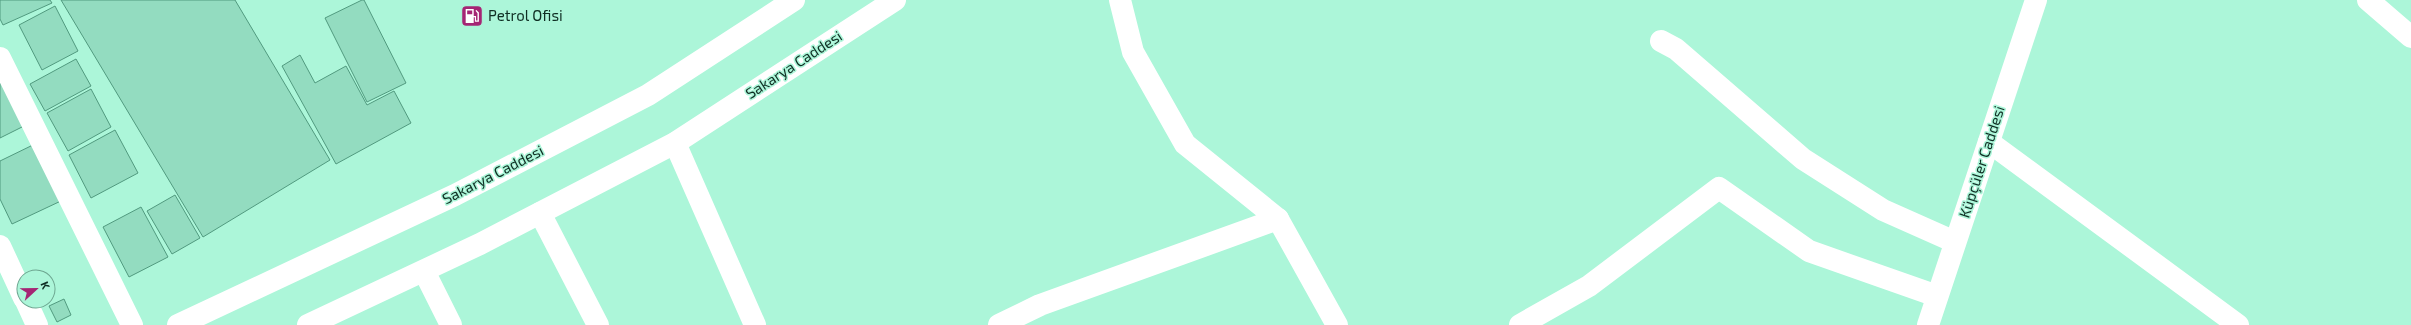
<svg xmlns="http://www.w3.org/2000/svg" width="2411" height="325" font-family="'Exo 2',sans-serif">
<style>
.building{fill:#93dcc0;stroke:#519a7f}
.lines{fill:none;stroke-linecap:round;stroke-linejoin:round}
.minor{stroke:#fff;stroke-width:22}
.major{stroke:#fff;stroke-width:22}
.labels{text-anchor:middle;stroke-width:3;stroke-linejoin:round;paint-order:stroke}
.poi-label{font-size:15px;fill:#0f2e23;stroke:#acf6d9;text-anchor:start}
.street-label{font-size:15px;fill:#0f2e23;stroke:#acf6d9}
</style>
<rect width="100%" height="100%" fill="#acf6d9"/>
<g class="building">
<polygon points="0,0 50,0 52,3 3,25 0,19"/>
<polygon points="61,0 235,0 330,160 203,237"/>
<polygon points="362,0 364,0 406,83 367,102 325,18"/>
<polygon points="55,6 78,51 42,70 19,25"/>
<polygon points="300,55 315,83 346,66 367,105 394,91 411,123 336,164 282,66"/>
<polygon points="76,59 91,86 45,111 30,84"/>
<polygon points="0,75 26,125 0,138"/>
<polygon points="91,89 111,127 68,151 47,113"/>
<polygon points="115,130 138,173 91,198 69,155"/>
<polygon points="37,143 63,200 12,224 0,199 0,161"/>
<polygon points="175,195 200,238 172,254 147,211"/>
<polygon points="141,207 168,257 129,277 103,227"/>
<polygon points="64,299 71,315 57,322 49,306"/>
</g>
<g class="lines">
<g class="minor">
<polyline points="1120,0 1133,52 1185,144 1278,219 1337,325"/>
<polyline points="2368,0 2411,37"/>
<polyline points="1661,41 1676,49 1803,159 1883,210 1955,242"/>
<polyline points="0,58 132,325"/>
<polyline points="1989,142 2238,325"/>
<polyline points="675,143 755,325"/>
<polyline points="540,213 598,325"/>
<polyline points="0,246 24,298"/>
<polyline points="424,271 451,325"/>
<polyline points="26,301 37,325"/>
<polyline points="999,325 1040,305 1278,219"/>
<polyline points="1520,325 1589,286 1719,188 1809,251 1937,296"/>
<polyline points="1928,325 2036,0"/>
</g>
<g class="major">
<polyline points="178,325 455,195 648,95 794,0"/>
<polyline points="308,325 480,244 675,143 895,0"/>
</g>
</g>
<defs>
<g id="fuel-square" transform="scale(1.15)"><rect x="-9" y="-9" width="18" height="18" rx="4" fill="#a52574" stroke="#acf6d9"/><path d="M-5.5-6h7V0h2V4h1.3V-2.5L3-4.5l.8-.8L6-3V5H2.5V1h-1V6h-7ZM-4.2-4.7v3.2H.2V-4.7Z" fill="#fff"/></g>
</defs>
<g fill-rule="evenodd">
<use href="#fuel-square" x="472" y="16"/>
</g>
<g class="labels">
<g class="poi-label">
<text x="488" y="21">Petrol Ofisi</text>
</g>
<g class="street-label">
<text transform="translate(794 65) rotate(-33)" y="5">Sakarya Caddesi</text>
<text transform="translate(1982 162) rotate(-72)" y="5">Küpçüler Caddesi</text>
<text transform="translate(493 175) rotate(-27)" y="5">Sakarya Caddesi</text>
</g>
</g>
<g transform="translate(36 289) rotate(68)"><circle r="19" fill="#acf6d9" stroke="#6da690"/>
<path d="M0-3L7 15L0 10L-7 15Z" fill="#a52574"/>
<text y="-6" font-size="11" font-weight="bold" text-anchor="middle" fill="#0f2e23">K</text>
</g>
</svg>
